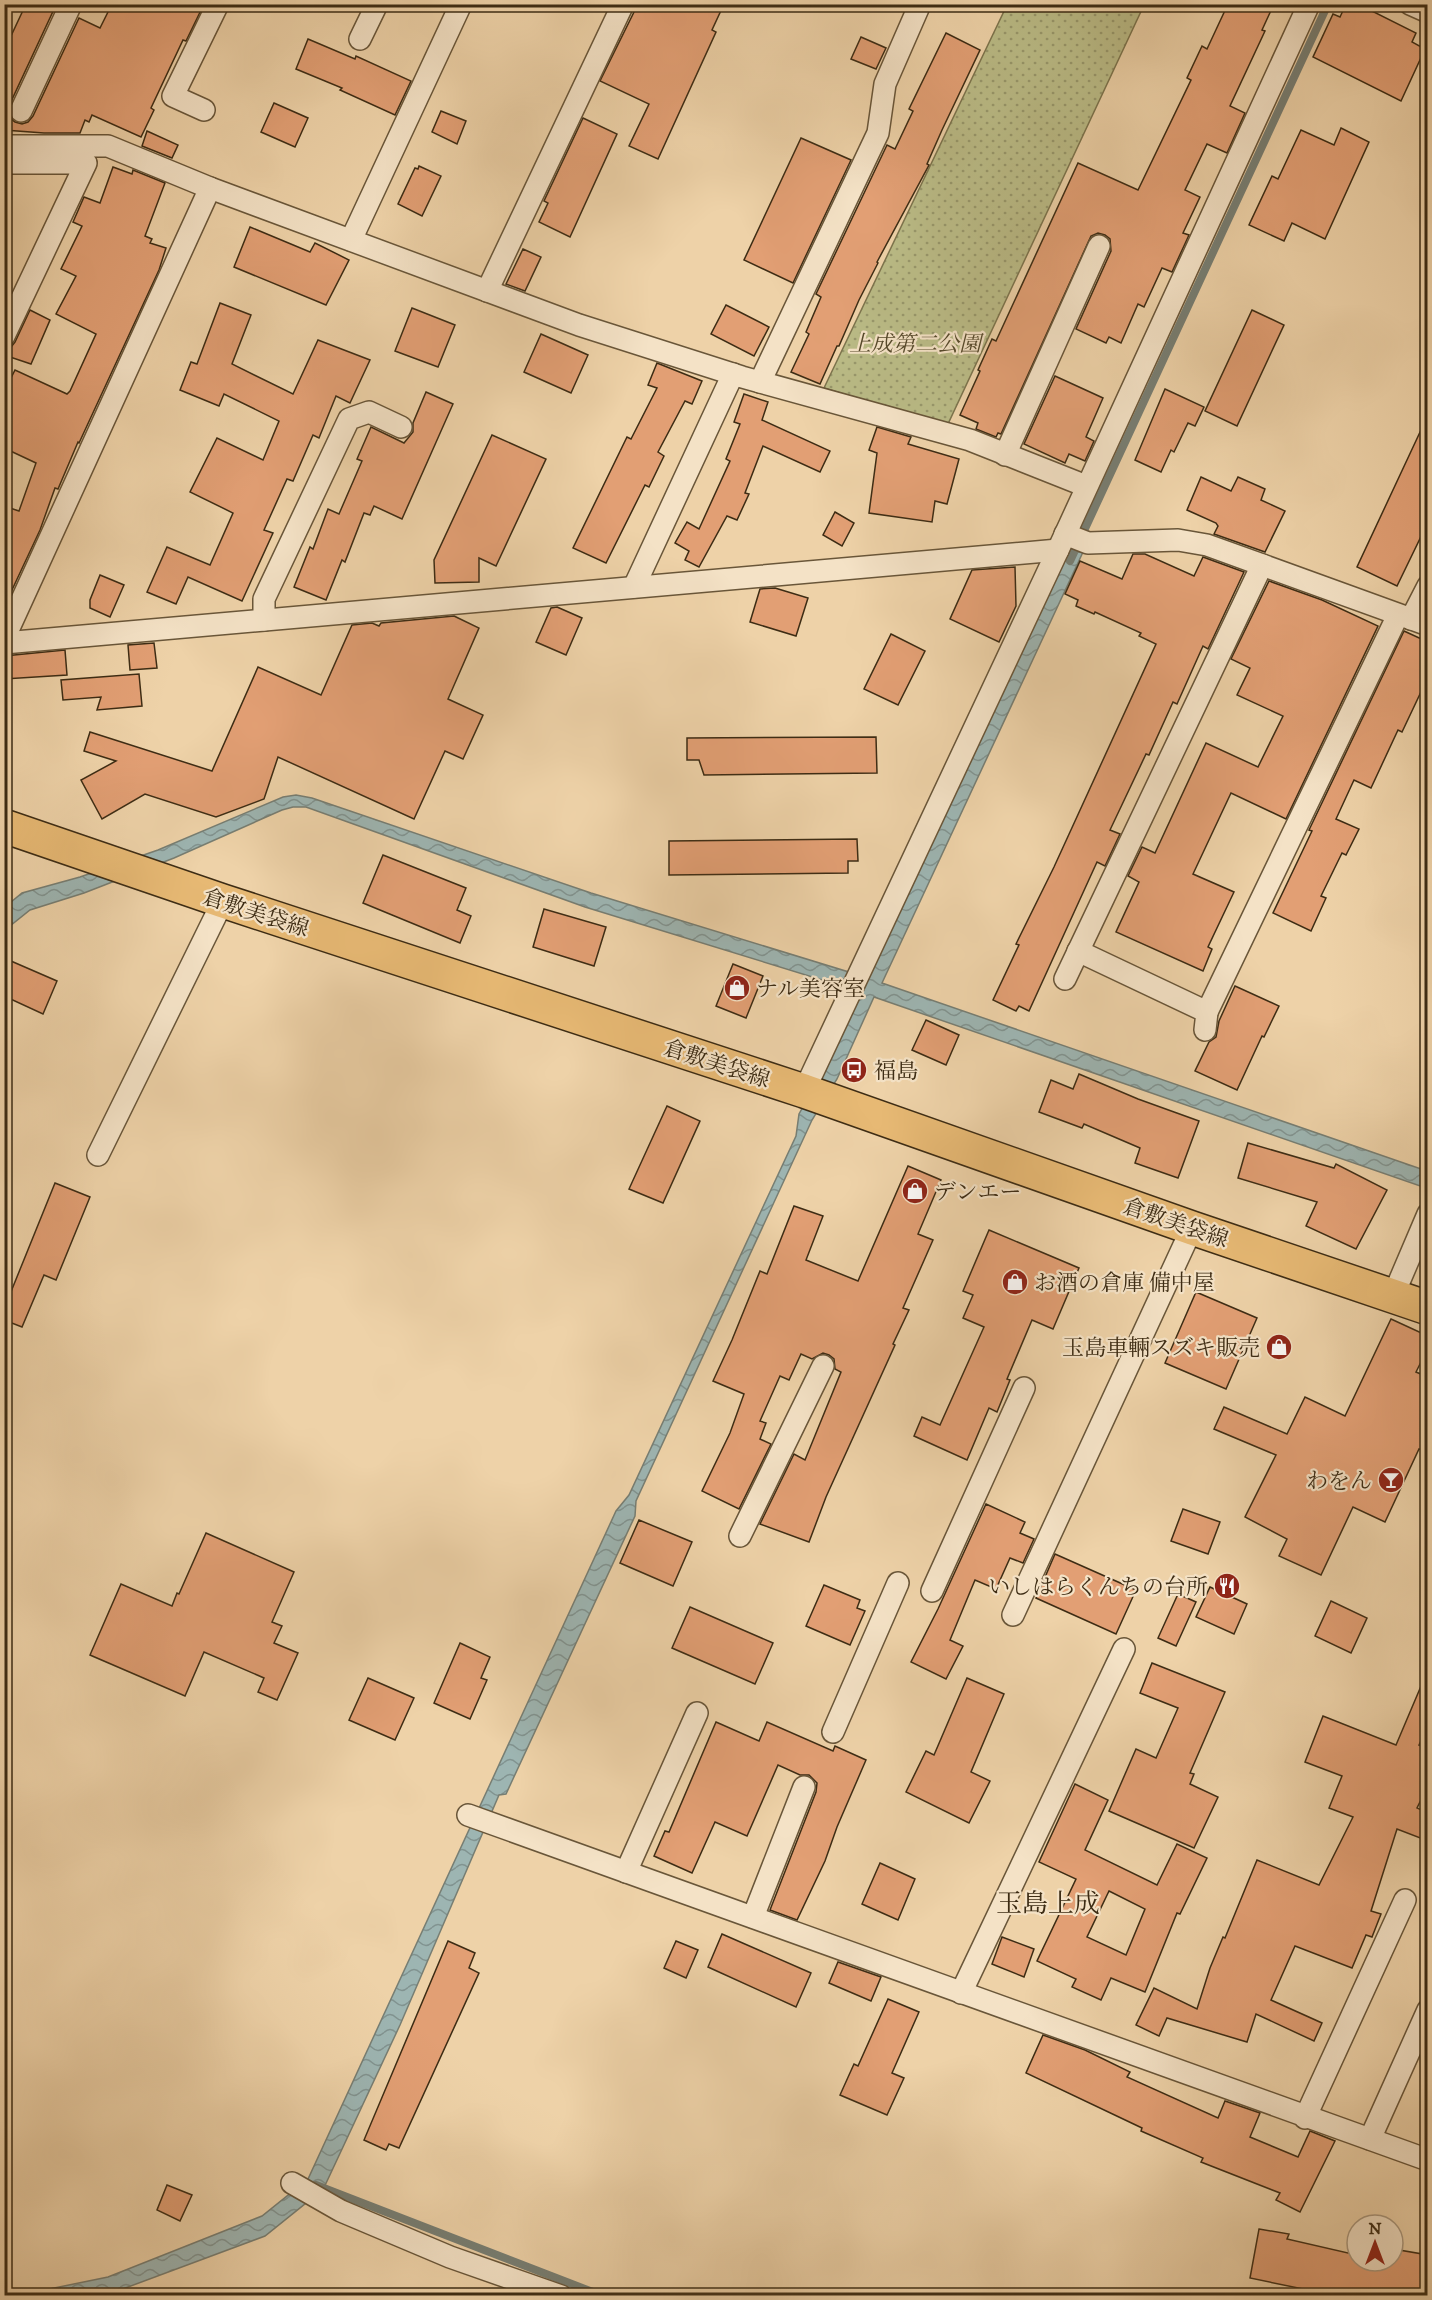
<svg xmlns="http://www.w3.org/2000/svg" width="1432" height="2300" font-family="'IM FELL DW Pica','Noto Serif JP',serif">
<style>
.grass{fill:url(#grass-dots);stroke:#7c744d;stroke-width:1.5}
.water{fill:url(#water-waves);stroke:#777e73;stroke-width:1.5}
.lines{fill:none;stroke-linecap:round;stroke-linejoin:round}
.stream{stroke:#777e73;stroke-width:8}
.building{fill:#e29f74;stroke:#3d2c14;stroke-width:1.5;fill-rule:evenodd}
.minor-casing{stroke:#695639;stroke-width:24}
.primary-casing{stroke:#3d2c14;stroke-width:36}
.minor{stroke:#f4e2c6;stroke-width:21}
.primary{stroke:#e7b974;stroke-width:33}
.labels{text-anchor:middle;stroke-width:4.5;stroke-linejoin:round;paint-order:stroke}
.park-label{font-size:22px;font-style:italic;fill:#56492b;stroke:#f4e2c6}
.street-label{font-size:22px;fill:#3d2c14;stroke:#f4e2c6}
.poi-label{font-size:22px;fill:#3d2c14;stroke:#f4e2c6;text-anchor:start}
.quarter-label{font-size:26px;fill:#3d2c14;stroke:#f4e2c6}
</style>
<defs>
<pattern id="grass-dots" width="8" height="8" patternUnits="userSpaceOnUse" patternTransform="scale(1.5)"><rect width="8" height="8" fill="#babb86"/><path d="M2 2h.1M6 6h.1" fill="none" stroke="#98986c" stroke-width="1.8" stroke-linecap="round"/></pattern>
<pattern id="water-waves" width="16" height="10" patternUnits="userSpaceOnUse" patternTransform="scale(1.5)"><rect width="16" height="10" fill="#9db5b2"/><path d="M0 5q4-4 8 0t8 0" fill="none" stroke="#819390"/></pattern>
</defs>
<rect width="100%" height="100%" fill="#eed2a8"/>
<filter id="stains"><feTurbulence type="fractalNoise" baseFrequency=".00333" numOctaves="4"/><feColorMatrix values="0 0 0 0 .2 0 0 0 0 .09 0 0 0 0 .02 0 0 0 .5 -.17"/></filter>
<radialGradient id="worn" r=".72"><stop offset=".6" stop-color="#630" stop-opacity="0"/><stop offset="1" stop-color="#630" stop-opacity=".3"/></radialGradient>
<polygon class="grass" points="1007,5 1144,5 947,426 824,388"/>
<polygon class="water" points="1066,552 1083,552 882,983 1427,1171 1426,1188 874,997 837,1079 812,1120 636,1501 635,1516 506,1794 499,1795 400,2025 321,2194 310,2200 265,2236 120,2290 100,2295 20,2295 108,2277 262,2216 308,2179 616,1511 629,1495 796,1136 799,1114 822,1073 845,987 585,907 306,807 293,807 282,810 174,858 84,893 30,910 5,930 5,907 22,893 80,877 158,850 283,797 296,795 312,798 591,893 849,972"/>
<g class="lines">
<g class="stream">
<polyline points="1070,561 1328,4"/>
<polyline points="316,2185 603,2296"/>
</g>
</g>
<g class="building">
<polygon points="26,4 50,4 55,7 9,106 10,118 15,122 22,124 28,122 33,116 79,18 100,28 112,4 204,4 186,41 183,40 151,108 154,110 141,137 92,115 89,122 85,120 80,133 44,133 4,130 4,51"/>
<polygon points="638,4 724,4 712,30 716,32 658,159 629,146 649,104 600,81"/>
<polygon points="1228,4 1274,4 1262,30 1265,31 1230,106 1245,113 1227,153 1207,144 1185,190 1200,197 1183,233 1189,235 1172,272 1162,268 1144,307 1138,304 1121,343 1109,337 1106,343 1076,329 1111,251 1110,239 1105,235 1098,233 1091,236 1001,434 998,433 996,437 976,429 978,423 960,415 980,371 978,370 992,339 996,341 1078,163 1138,190 1191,80 1187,78 1202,46 1207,49"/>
<polygon points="1346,4 1358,4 1416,33 1412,42 1425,49 1401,101 1313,57 1333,14 1340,17"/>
<polygon points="946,33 980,50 942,130 927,164 929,165 877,262 878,263 859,300 839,346 837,346 820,384 791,372 809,334 806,332 821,297 816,294 887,145 895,149 913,111 909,109"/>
<polygon points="861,37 886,48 876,69 851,59"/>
<polygon points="308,39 355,59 356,56 411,81 395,115 340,90 342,88 296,69"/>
<polygon points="274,103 308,118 295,147 261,132"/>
<polygon points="441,111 466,121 457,144 432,132"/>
<polygon points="583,118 617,134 570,237 539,222 548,203 544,201"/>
<polygon points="1341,128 1369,142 1325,239 1292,223 1284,241 1249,225 1272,176 1278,179 1301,130 1334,145"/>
<polygon points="147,131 178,145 172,158 142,146"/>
<polygon points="801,138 851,160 793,283 744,260"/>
<polygon points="419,166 441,176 422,216 398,204 415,168 418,169"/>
<polygon points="113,167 132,174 133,170 165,183 145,236 152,239 150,243 166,248 159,270 79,443 78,442 58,489 55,488 40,530 4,607 4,525 10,508 19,511 36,463 4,448 4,392 15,370 67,394 70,391 96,334 56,314 76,276 61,269 82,226 73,222 84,197 100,203"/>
<polygon points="250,227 310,252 315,243 349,260 326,305 234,267"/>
<polygon points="523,249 541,257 525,291 506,284"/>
<polygon points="220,303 251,315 232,364 293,394 318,340 370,360 350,403 336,396 319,438 313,435 293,481 287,479 264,530 273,533 242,601 188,577 176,604 147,592 167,547 210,565 233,513 190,492 217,438 263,460 279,421 224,394 219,406 180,390 191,362 197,364"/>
<polygon points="726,305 769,327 754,356 711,334"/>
<polygon points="412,308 455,325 438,367 395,351"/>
<polygon points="30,310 50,320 31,364 4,355 4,349 11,347 15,342"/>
<polygon points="1252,310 1284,325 1237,426 1205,411"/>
<polygon points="541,334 588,355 571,393 524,372"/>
<polygon points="657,363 702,381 692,404 685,401 658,452 664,456 649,487 645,485 606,563 573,548 627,437 631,439 657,388 648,385"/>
<polygon points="1055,376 1103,398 1086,437 1094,441 1085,461 1069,454 1065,463 1024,444"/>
<polygon points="1165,389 1204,407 1195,426 1188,423 1174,452 1171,450 1161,472 1135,460"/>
<polygon points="426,392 453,404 402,519 374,506 370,515 364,513 345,562 342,560 326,600 294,587 310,547 313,549 328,509 339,514 362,461 357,459 371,427 404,443 413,432 413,423"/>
<polygon points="744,394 768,402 762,420 830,451 820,472 763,446 745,493 749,494 737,520 727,516 699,567 685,560 689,551 675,543 687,522 699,529 730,461 726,459 740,424 734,422"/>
<polygon points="1428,415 1428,522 1397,586 1357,567"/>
<polygon points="877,427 911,437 908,444 959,459 947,504 935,501 932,522 869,513 877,453 869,450"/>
<polygon points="492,435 546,459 496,566 479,558 479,582 435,583 434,560"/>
<polygon points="1201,477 1231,491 1238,477 1265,489 1261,500 1285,511 1265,552 1214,534 1218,526 1216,523 1187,510"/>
<polygon points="835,512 854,523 842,546 823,535"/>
<polygon points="1133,554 1145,554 1194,576 1203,557 1244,572 1208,649 1203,646 1177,704 1173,702 1149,755 1146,754 1110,830 1120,834 1105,866 1097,862 1029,1011 1019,1006 1016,1011 993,1000 1019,945 1016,944 1054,867 1156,644 1139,636 1141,633 1095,612 1094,614 1076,606 1078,600 1065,594 1080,561 1122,579"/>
<polygon points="1015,567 1016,606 999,642 950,619 972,570"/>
<polygon points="100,575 124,585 110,617 90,608 90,600"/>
<polygon points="1269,581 1322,600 1378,626 1286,819 1231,793 1193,874 1234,892 1208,947 1212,949 1203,971 1116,932 1139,882 1128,876 1142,847 1155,853 1206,743 1258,767 1283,716 1237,695 1250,668 1231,659"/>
<polygon points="775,588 808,598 796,636 750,622 760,589"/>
<polygon points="557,607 582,618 566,655 536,642 551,608"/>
<polygon points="454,616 479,628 448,699 483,715 463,759 445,751 414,819 278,757 264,799 216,817 145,794 102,819 81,780 116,761 84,751 90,732 212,771 258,667 321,695 352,625 372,623 379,626 381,623"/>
<polygon points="1404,631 1428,642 1428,677 1402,732 1398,730 1371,788 1354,780 1336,819 1359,829 1346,855 1342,853 1321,896 1326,898 1311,931 1273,913 1312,831 1309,830"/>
<polygon points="891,634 925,651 898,705 864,689"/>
<polygon points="154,643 157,668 130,670 128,645"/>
<polygon points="65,650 67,675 4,679 4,656"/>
<polygon points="139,674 142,706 97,710 101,697 63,700 61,680"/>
<polygon points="876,737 877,773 704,775 699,760 687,760 687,738"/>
<polygon points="857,839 858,861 848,861 848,873 669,875 669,841"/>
<polygon points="383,855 466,888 457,910 471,916 460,943 363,903"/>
<polygon points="544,909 606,927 594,966 533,947"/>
<polygon points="4,958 57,981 43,1014 4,996"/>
<polygon points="733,964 763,976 746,1018 716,1006"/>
<polygon points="1235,986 1279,1006 1264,1037 1262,1036 1237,1090 1195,1071 1209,1042 1216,1037 1219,1021"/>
<polygon points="926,1020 959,1035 946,1065 912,1050"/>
<polygon points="1079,1074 1138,1099 1199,1121 1178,1178 1135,1163 1140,1148 1084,1124 1082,1128 1039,1112 1051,1080 1073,1089"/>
<polygon points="667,1106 700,1121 663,1203 629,1189"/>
<polygon points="1248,1143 1334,1168 1336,1164 1387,1190 1356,1249 1306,1226 1317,1202 1238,1178"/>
<polygon points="908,1166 941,1180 918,1234 933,1240 903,1308 909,1310 893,1344 895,1345 826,1497 809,1542 760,1524 794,1454 805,1460 841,1372 835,1369 834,1359 829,1355 823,1353 812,1359 801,1354 789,1380 780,1376 760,1421 766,1423 760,1439 771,1444 739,1509 702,1491 730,1433 744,1394 713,1381 732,1340 760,1271 767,1274 794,1206 823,1216 806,1260 858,1281"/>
<polygon points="55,1183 90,1197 56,1280 44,1275 22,1327 4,1320 4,1309"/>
<polygon points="989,1230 1079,1268 1053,1329 1032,1320 1007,1379 1010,1380 997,1412 989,1408 967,1460 914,1436 922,1417 940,1425 984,1327 963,1318 973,1295 963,1291"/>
<polygon points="1196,1292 1257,1318 1226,1389 1165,1363"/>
<polygon points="1391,1319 1428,1336 1428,1348 1416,1372 1428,1377 1428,1452 1419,1449 1385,1522 1353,1507 1321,1575 1279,1556 1287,1539 1245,1517 1276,1455 1214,1429 1224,1407 1287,1434 1305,1397 1345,1416"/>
<polygon points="986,1504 1025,1522 1020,1533 1034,1539 1023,1563 1010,1558 996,1589 975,1580 950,1640 963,1646 946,1679 911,1662 938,1609"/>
<polygon points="1183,1509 1220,1522 1208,1554 1171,1541"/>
<polygon points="639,1520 692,1542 673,1586 620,1563"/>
<polygon points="206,1533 294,1572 272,1622 282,1626 274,1643 298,1653 277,1700 258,1692 264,1678 204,1652 185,1696 90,1655 121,1584 172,1606 177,1593 179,1594"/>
<polygon points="1055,1554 1136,1590 1116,1634 1036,1598"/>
<polygon points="824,1585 860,1600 857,1608 865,1611 850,1645 806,1626"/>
<polygon points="1210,1587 1247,1604 1234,1634 1196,1617"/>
<polygon points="1178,1594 1196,1602 1176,1646 1158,1638"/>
<polygon points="1331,1601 1367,1618 1351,1653 1315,1636"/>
<polygon points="690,1607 773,1643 755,1684 672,1648"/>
<polygon points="460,1643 490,1657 481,1678 487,1680 470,1719 434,1703"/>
<polygon points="1152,1663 1225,1692 1190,1773 1194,1774 1190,1784 1218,1797 1194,1848 1109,1811 1136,1749 1156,1758 1178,1708 1140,1693"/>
<polygon points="1427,1672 1428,1725 1419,1745 1428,1749 1428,1786 1417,1808 1428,1813 1428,1841 1397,1829 1371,1911 1381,1914 1372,1937 1366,1935 1352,1968 1295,1946 1271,2000 1322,2023 1314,2041 1256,2014 1247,2042 1167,2018 1159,2036 1136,2025 1154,1988 1197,2009 1210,1968 1223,1937 1225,1938 1257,1860 1319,1885 1353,1817 1329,1808 1342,1776 1305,1762 1323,1716 1396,1745"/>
<polygon points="368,1678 414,1698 395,1740 349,1720"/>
<polygon points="967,1678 1004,1694 971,1772 990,1781 969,1823 906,1792 926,1751 934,1755"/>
<polygon points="716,1722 759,1741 767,1722 833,1751 835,1746 866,1760 837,1827 825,1861 797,1920 770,1910 816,1792 817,1783 809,1775 800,1775 778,1765 747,1836 715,1822 692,1873 654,1856 665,1831 669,1832"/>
<path d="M1075 1784 1108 1800 1085 1850 1157 1885 1177 1844 1207 1858 1180 1914 1177 1913 1145 1992 1111 1978 1101 2000 1072 1987 1076 1979 1037 1961 1076 1879 1039 1862ZM1109 1891 1145 1909 1126 1955 1087 1937Z"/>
<polygon points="880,1863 915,1879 898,1920 862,1904"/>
<polygon points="722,1934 811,1973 796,2007 708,1967"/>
<polygon points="1002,1937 1034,1949 1024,1977 992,1964"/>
<polygon points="448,1941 475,1953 469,1968 479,1973 399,2148 389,2144 386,2150 364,2140"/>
<polygon points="676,1941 698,1950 686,1978 664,1968"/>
<polygon points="838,1962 881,1977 871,2001 829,1983"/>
<polygon points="888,1999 919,2012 892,2073 904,2078 887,2115 840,2095 854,2064 858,2066"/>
<polygon points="1043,2035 1085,2050 1130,2072 1127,2077 1218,2118 1225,2101 1260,2113 1250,2137 1298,2157 1310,2131 1335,2141 1300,2212 1276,2200 1280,2193 1201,2162 1203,2158 1141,2131 1142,2128 1026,2073"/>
<polygon points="167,2185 192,2195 180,2221 157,2210"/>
<polygon points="1259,2229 1289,2234 1287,2239 1357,2255 1357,2261 1393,2263 1393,2249 1428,2255 1428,2295 1332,2295 1250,2278"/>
</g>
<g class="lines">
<g class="minor-casing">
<g id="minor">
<polyline points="1410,4 1428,12"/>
<polyline points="360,39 377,4"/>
<polyline points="204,110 173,96 218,4"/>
<polyline points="21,111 71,4"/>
<polyline points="4,146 108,146 210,188"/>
<polyline points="4,163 86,163 4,336"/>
<polyline points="351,240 461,4"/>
<polyline points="487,291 623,4"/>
<polyline points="760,382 878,133 885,84 920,4"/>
<polyline points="1005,455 1099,246"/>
<polyline points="1065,534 1088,543 1178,540 1207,545 1428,625"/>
<polyline points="634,587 733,374"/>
<polyline points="1411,619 1428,586"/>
<polyline points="264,620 264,599 349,419 369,412 401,427"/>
<polyline points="4,639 210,188 579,325 742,377 970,440 1086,486"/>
<polyline points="4,643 1058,550"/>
<polyline points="1078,951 1207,1012 1205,1030"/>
<polyline points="1065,979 1262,565"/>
<polyline points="1207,1012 1398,615"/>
<polyline points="804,1091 1058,550 1309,4"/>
<polyline points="98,1155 223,901"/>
<polyline points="1393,1296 1428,1214"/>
<polyline points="740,1536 823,1366"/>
<polyline points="932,1591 1024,1388"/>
<polyline points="1013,1615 1192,1228"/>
<polyline points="833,1732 898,1583"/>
<polyline points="468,1815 1428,2160"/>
<polyline points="626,1872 697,1713"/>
<polyline points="753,1917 804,1787"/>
<polyline points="961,1993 1124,1649"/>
<polyline points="1305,2118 1405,1900"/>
<polyline points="1370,2139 1428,2010"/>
<polyline points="292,2183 341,2211 450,2257 561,2296"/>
</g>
</g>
<g class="primary-casing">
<polyline id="primary" points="4,826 223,901 804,1091 1192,1228 1428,1308"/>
</g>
<use href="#minor" class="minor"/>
<use href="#primary" class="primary"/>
</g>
<defs>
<g id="shop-disc" transform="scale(1.35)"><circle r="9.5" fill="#8f2418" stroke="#f4e2c6"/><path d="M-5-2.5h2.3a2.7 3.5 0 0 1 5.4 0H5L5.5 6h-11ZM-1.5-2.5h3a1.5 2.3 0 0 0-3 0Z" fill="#fff"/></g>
<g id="bus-disc" transform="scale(1.35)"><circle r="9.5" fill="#8f2418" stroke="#f4e2c6"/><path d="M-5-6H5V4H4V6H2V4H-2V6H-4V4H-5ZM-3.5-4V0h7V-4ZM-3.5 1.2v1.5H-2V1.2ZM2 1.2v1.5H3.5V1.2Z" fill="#fff"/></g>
<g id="bar-disc" transform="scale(1.35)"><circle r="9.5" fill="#8f2418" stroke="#f4e2c6"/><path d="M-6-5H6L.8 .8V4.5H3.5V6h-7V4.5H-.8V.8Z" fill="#fff"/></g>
<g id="restaurant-disc" transform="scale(1.35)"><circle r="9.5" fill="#8f2418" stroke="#f4e2c6"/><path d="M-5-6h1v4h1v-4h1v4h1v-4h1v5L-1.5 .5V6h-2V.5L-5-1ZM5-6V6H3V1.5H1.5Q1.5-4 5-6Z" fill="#fff"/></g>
</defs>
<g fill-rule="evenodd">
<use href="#shop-disc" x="737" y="988"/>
<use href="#bus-disc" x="854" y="1070"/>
<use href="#shop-disc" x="915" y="1191"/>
<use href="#shop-disc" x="1015" y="1282"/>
<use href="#shop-disc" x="1279" y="1347"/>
<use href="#bar-disc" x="1391" y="1480"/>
<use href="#restaurant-disc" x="1227" y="1586"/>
</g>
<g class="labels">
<g class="park-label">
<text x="915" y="351">上成第二公園</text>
</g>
<g class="street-label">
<text transform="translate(256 912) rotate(18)" y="8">倉敷美袋線</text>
<text transform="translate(717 1063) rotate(18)" y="8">倉敷美袋線</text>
<text transform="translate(1176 1222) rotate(19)" y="8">倉敷美袋線</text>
</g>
<g class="poi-label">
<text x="756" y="996">ナル美容室</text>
<text x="874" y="1078">福島</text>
<text x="934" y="1199">デンエー</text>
<text x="1034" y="1290">お酒の倉庫 備中屋</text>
<text x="1260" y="1355" text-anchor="end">玉島車輛スズキ販売</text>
<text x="1372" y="1488" text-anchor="end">わをん</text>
<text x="1208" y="1594" text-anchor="end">いしはらくんちの台所</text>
</g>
<g class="quarter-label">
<text x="1048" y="1912">玉島上成</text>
</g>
</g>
<rect width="1432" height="2300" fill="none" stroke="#eed2a8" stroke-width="24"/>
<rect x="6" y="6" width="1420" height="2288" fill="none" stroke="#3d2c14" stroke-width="3"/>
<rect x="12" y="12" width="1408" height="2276" fill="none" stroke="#3d2c14" stroke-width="1.5"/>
<g transform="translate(1375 2243)"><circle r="28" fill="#f4e2c6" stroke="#ab997f" stroke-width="1.5"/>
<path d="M0-4.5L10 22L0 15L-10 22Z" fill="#8f2418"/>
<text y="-9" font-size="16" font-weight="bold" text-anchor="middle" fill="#3d2c14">N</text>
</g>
<rect width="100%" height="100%" filter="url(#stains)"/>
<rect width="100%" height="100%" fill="url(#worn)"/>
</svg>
